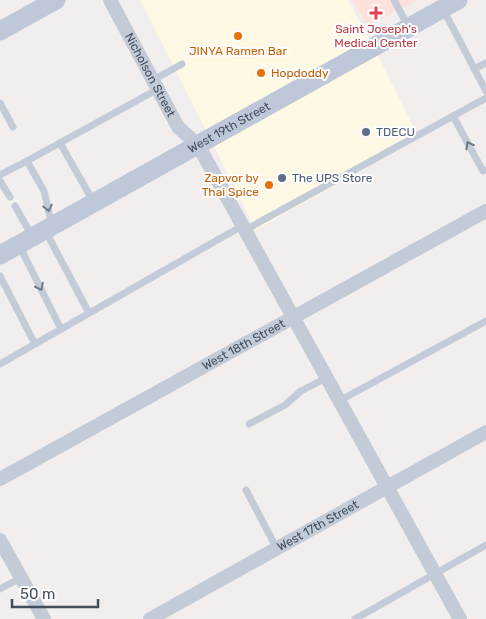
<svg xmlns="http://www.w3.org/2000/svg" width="486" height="619" font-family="Rubik,sans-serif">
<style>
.commercial{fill:#fef9e4}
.medical{fill:#fee1da}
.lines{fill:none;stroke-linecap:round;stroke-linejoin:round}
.lane{stroke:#c2cbd7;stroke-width:7}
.street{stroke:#c2cbd7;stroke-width:14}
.secondary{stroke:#bec8d9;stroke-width:19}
.oneway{stroke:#6f7a88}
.health-dot{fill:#e0444e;stroke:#fff;stroke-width:2}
.food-dot{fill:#e8710a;stroke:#fff;stroke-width:2}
.service-dot{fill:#5c6f8a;stroke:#fff;stroke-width:2}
.labels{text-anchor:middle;stroke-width:4;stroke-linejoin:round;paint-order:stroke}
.health-label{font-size:12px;fill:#be3a42;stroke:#fff}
.food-label{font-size:12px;fill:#c56008;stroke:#fff}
.street-label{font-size:12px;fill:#434e5d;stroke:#fff}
.service-label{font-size:12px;fill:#4e5e75;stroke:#fff;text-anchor:start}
</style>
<rect width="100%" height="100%" fill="#f1eeed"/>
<polygon class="commercial" points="140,0 348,0 380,60 419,138 256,230"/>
<polygon class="medical" points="352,0 418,0 368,26"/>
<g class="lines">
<g class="lane">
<polyline points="394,0 408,26"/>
<polyline points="443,9 486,91"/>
<polyline points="474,69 486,63"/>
<polyline points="153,80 182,64"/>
<polyline points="0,103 13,127"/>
<polyline points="453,116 483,171 486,170"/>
<polyline points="60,143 93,201"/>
<polyline points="0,175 27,161"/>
<polyline points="0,181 10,197"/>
<polyline points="15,206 32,236"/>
<polyline points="52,225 44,191 27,161 158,89"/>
<polyline points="45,230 89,313"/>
<polyline points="245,230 486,98"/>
<polyline points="19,245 61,329"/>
<polyline points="0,276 35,344"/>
<polyline points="0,364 242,226"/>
<polyline points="339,401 486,321"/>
<polyline points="249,424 285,405 301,391 326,378"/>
<polyline points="246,490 277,549"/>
<polyline points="0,589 21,578"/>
<polyline points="355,619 486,545"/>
</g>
<g class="street">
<path id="s1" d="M110 0 178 127 198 145 460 619"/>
<path id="s2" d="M0 479 486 211"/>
<polyline points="0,540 44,619"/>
<path id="s3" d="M150 619 486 432"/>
</g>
<g class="secondary">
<polyline points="0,31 56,0"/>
<path id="s4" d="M0 255 458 0"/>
</g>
</g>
<defs><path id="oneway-chevron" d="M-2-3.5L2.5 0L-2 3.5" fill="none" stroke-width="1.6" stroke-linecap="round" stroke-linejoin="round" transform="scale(1.25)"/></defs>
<g class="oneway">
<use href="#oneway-chevron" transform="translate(469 145) rotate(-119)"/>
<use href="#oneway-chevron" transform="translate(48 208) rotate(77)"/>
<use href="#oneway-chevron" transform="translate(40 287) rotate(63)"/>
</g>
<path class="health-dot" d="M373.5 5.5h5v5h5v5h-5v5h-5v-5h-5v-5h5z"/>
<g class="food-dot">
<circle cx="238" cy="36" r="5"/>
<circle cx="261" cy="73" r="5"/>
<circle cx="269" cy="185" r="5"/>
</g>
<g class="service-dot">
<circle cx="366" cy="132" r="5"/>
<circle cx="282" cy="178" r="5"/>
</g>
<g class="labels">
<g class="health-label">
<text x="376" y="33">Saint Joseph's<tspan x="376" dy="14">Medical Center</tspan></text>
</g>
<g class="food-label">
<text x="238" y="55">JINYA Ramen Bar</text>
<text x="271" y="77" text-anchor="start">Hopdoddy</text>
<text x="259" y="182" text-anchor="end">Zapvor by<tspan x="259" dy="14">Thai Spice</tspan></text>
</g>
<g class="street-label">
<text dy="4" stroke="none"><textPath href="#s1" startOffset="85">Nicholson Street</textPath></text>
<text dy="4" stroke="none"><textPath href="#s4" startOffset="262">West 19th Street</textPath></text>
<text dy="4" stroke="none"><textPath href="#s2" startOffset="278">West 18th Street</textPath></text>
<text dy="4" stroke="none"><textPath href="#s3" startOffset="192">West 17th Street</textPath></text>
</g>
<g class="service-label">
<text x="376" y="136">TDECU</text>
<text x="292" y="182">The UPS Store</text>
</g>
</g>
<path d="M12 599v8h86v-8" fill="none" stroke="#434e5d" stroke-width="2.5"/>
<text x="20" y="599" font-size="15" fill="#434e5d" stroke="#ffffff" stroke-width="4" paint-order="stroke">50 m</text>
</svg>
